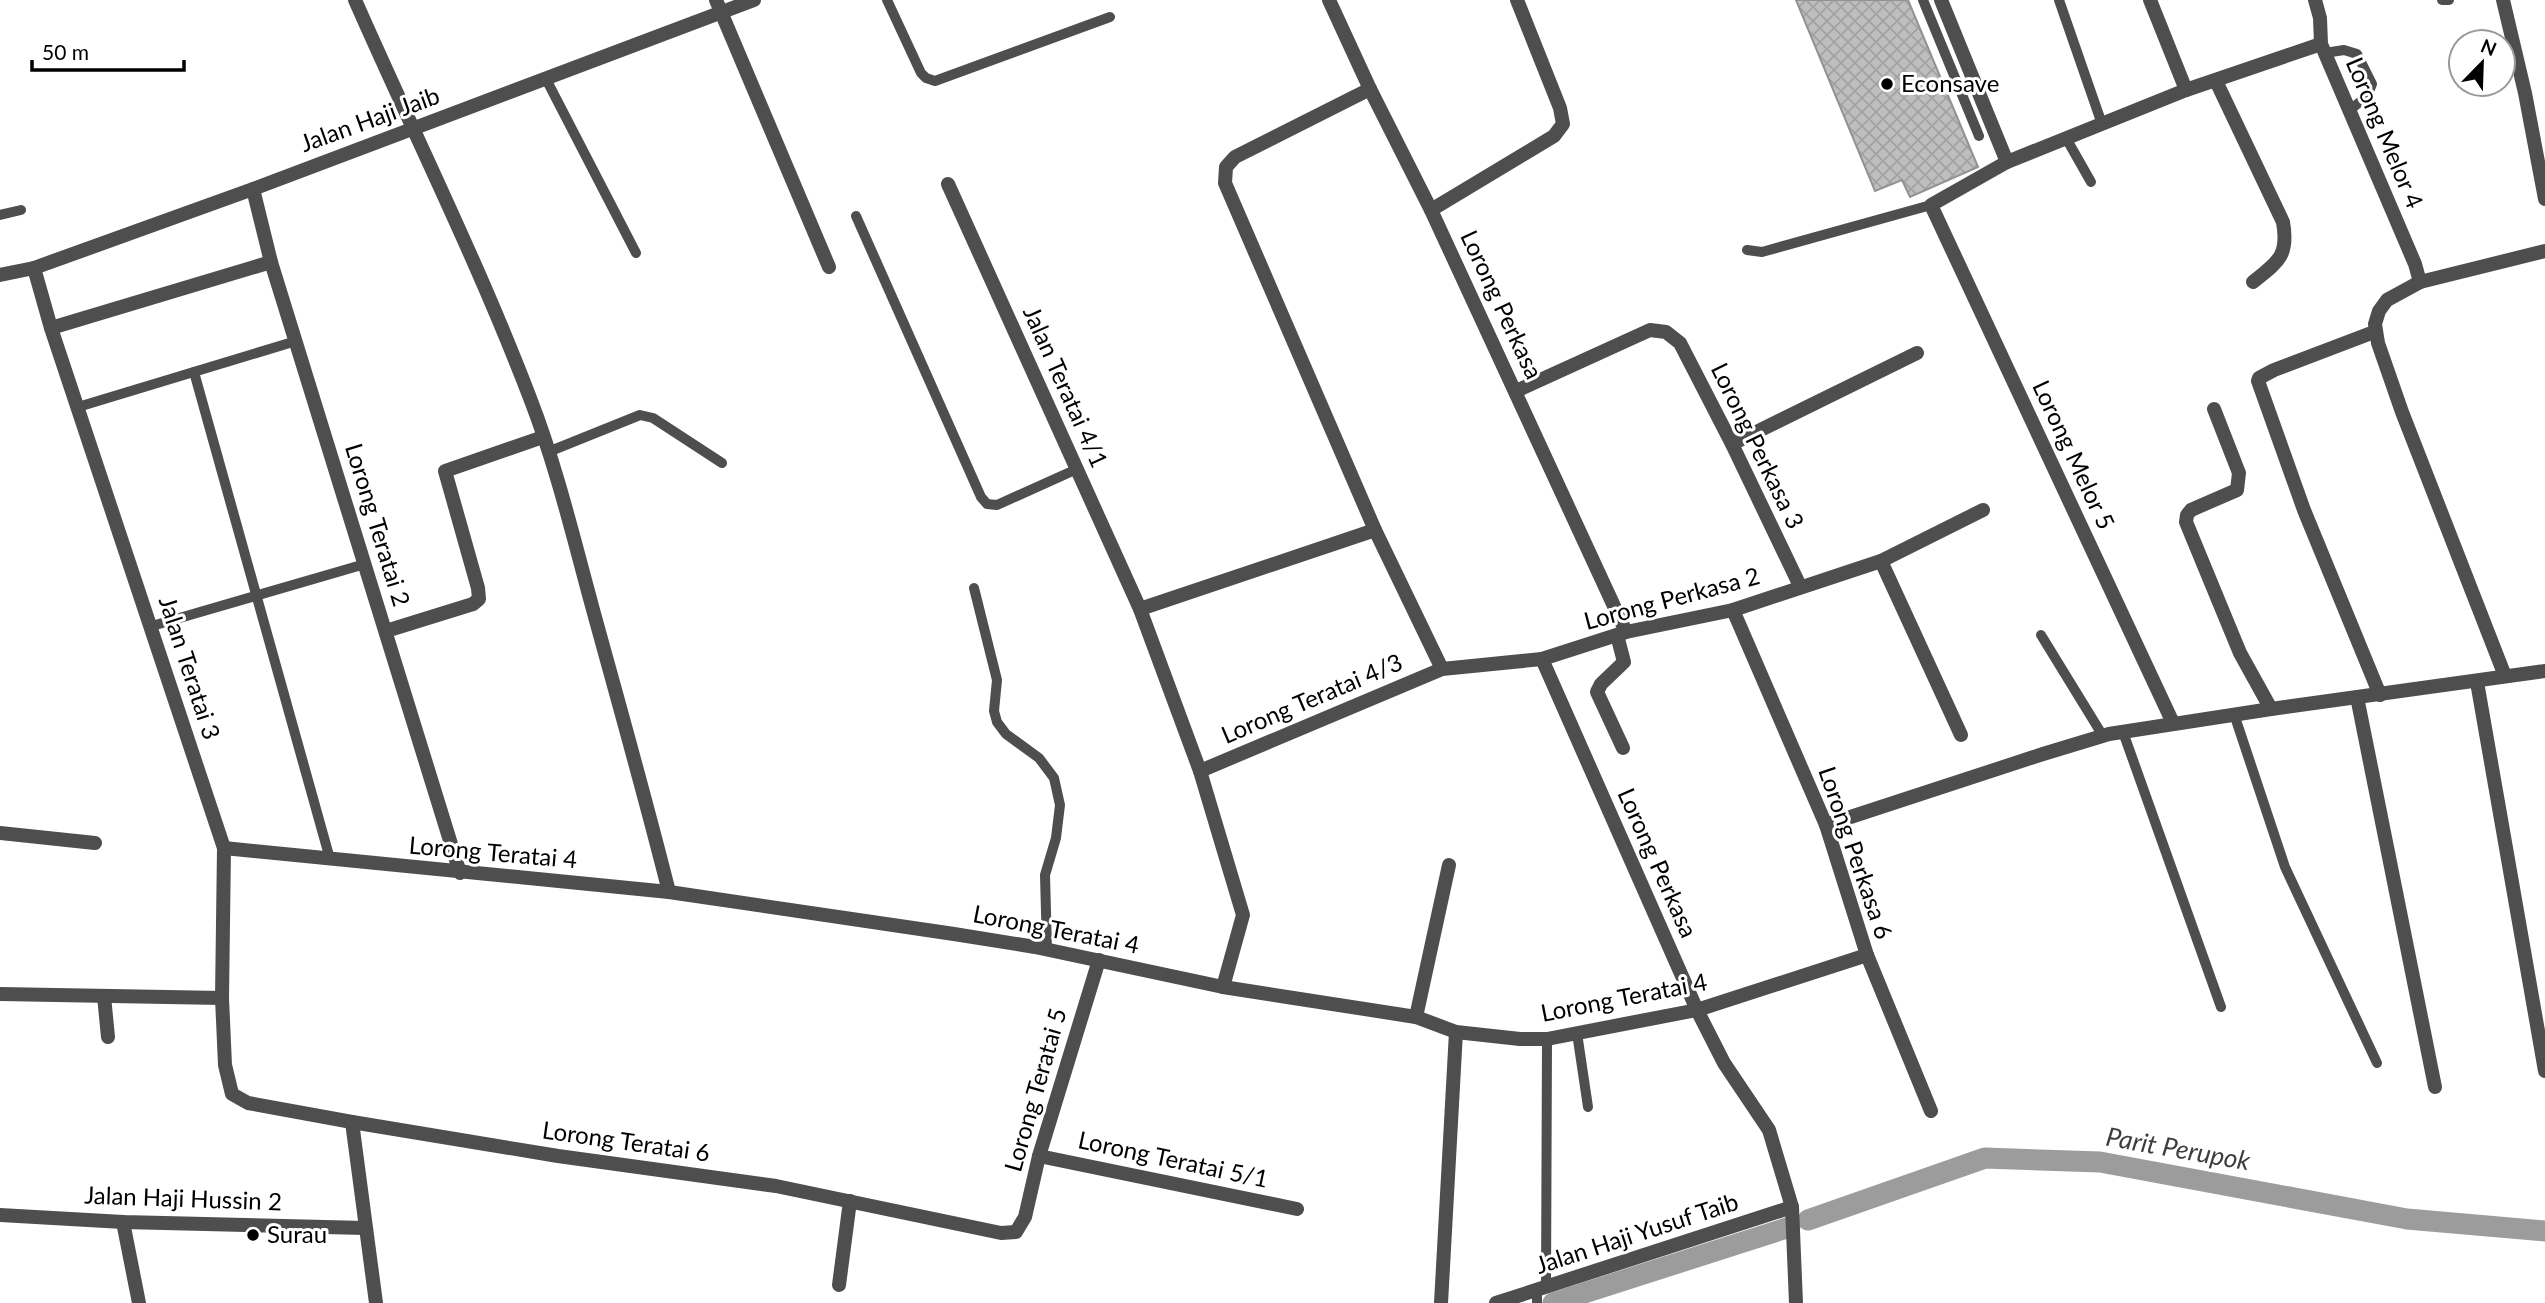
<svg xmlns="http://www.w3.org/2000/svg" width="2545" height="1303" font-family="Lato,sans-serif">
<style>
.lines{fill:none;stroke-linecap:round;stroke-linejoin:round}
.canal{stroke:#9c9c9c;stroke-width:21}
.building{fill:url(#building-cross-hatch);stroke:#929292;stroke-width:2}
.service{stroke:#4e4e4e;stroke-width:10}
.minor{stroke:#4e4e4e;stroke-width:14}
.tertiary{stroke:#4e4e4e;stroke-width:14}
.poi-dot{fill:#000;stroke:#fff;stroke-width:2.5}
.labels{text-anchor:middle;stroke-width:6;stroke-linejoin:round;paint-order:stroke}
.poi-label{font-size:24px;fill:#000;stroke:#fff;text-anchor:start}
.street-label{font-size:24px;fill:#000;stroke:#fff}
.water-label{font-size:26px;font-style:italic;fill:#3d3d3d;stroke:#fff}
</style>
<defs>
<pattern id="building-cross-hatch" width="8" height="8" patternUnits="userSpaceOnUse" patternTransform="scale(1.75)"><rect width="8" height="8" fill="#bebebe"/><path d="M0 0l8 8M0 8l8-8" fill="none" stroke="#a2a2a2"/></pattern>
</defs>
<rect width="100%" height="100%" fill="#fff"/>
<g class="lines">
<g class="canal">
<polyline points="1808,1220 1985,1158 2100,1162 2407,1219 2545,1231"/>
<polyline points="1553,1303 1790,1227"/>
</g>
</g>
<polygon class="building" points="1796,0 1908,0 1978,167 1910,197 1902,180 1875,191"/>
<g class="lines">
<g class="service">
<polyline points="887,0 921,73 926,78 935,81 1110,17"/>
<polyline points="1923,0 1979,136"/>
<polyline points="2059,0 2102,124"/>
<polyline points="2442,0 2449,0"/>
<polyline points="2325,53 2344,50 2357,54 2372,84 2367,96 2350,110"/>
<polyline points="546,79 636,253"/>
<polyline points="2066,138 2091,182"/>
<polyline points="0,215 21,210"/>
<polyline points="856,216 981,497 987,504 997,505 1077,469"/>
<polyline points="1747,250 1762,252 1931,205"/>
<polyline points="194,372 330,859"/>
<polyline points="78,407 296,341"/>
<polyline points="548,452 640,415 653,418 722,463"/>
<polyline points="974,588 997,680 994,711 997,722 1006,734 1039,758 1054,778 1060,805 1056,838 1045,875 1047,949"/>
<polyline points="152,626 365,564"/>
<polyline points="2041,635 2103,736"/>
<polyline points="2234,714 2285,867 2377,1063"/>
<polyline points="2123,732 2221,1007"/>
<polyline points="1577,1033 1588,1107"/>
<polyline points="1546,1288 1547,1039"/>
<polyline points="1537,1291 1537,1303"/>
</g>
<g class="minor">
<path d="M355 0C413 132 478 262 530 398 556 465 573 536 592 606 618 701 645 796 669 892"/>
<polyline points="716,0 829,267"/>
<polyline points="1329,0 1370,89 1431,210 1626,632"/>
<polyline points="1941,0 2007,162"/>
<polyline points="2150,0 2186,90"/>
<polyline points="2315,0 2320,18 2321,44 2415,264 2420,282"/>
<polyline points="2503,0 2525,93 2545,199"/>
<path d="M2216 81 2283 222C2289 256 2278 262 2253 282"/>
<polyline points="1370,89 1235,157 1226,167 1225,183 1375,530 1442,669"/>
<polyline points="948,184 1140,609 1200,771 1243,915 1223,987"/>
<polyline points="253,189 271,262 460,873"/>
<polyline points="1431,210 1554,136 1563,124 1560,108 1517,0"/>
<polyline points="34,268 51,328 224,848 222,998 225,1065 232,1094 248,1103 352,1122 558,1156 776,1186 1001,1233 1016,1232 1025,1217 1039,1156 1099,960"/>
<polyline points="51,328 271,262"/>
<polyline points="2374,332 2274,370 2259,378 2258,381 2304,510 2380,695"/>
<polyline points="1516,391 1650,330 1666,332 1680,343 1732,444 1800,586"/>
<polyline points="2214,409 2239,473 2237,490 2191,510 2187,515 2186,522 2240,653 2271,709"/>
<polyline points="1732,444 1917,353"/>
<polyline points="1881,561 1961,735"/>
<polyline points="1140,609 1375,530"/>
<polyline points="1733,610 1826,825 1867,955 1931,1111"/>
<polyline points="386,631 473,604 479,599 478,588 445,471 543,437"/>
<polyline points="1617,635 1624,662 1601,684 1597,692 1623,748"/>
<polyline points="1542,659 1697,1010 1724,1063 1769,1130 1792,1207 1796,1303"/>
<polyline points="2505,676 2402,412 2378,343 2375,324 2379,311 2387,300 2420,282 2545,251"/>
<polyline points="2477,682 2545,1071"/>
<polyline points="2357,697 2435,1087"/>
<polyline points="2173,723 1931,205 2007,162 2186,90 2321,44"/>
<polyline points="1200,771 1442,669 1542,659 1626,632 1733,610 1881,561 1983,510"/>
<polyline points="1826,825 2043,754 2109,734 2271,709 2545,671"/>
<polyline points="0,833 95,843"/>
<polyline points="224,848 669,892 954,934 1035,947 1223,987 1416,1017 1456,1032 1520,1039 1547,1039 1697,1010 1867,955"/>
<polyline points="0,994 222,998"/>
<polyline points="104,996 108,1037"/>
<polyline points="1416,1017 1449,865"/>
<polyline points="352,1122 376,1303"/>
<polyline points="1039,1156 1297,1209"/>
<polyline points="0,1215 123,1222 365,1228"/>
<polyline points="123,1222 139,1303"/>
<polyline points="839,1285 850,1201"/>
<polyline points="1441,1303 1456,1032"/>
<polyline points="1496,1303 1792,1207"/>
</g>
<polyline class="tertiary" points="0,275 34,268 253,189 754,0"/>
</g>
<g class="poi-dot">
<circle cx="1887" cy="84" r="7"/>
<circle cx="253" cy="1235" r="7"/>
</g>
<g class="labels">
<g class="poi-label">
<text x="1901" y="92">Econsave</text>
<text x="267" y="1243">Surau</text>
</g>
<g class="street-label">
<text transform="translate(370 120) rotate(-20)" y="8">Jalan Haji Jaib</text>
<text transform="translate(2384 133) rotate(67)" y="8">Lorong Melor 4</text>
<text transform="translate(1501 305) rotate(65)" y="8">Lorong Perkasa</text>
<text transform="translate(1065 387) rotate(66)" y="8">Jalan Teratai 4/1</text>
<text transform="translate(1757 446) rotate(64)" y="8">Lorong Perkasa 3</text>
<text transform="translate(2073 455) rotate(65)" y="8">Lorong Melor 5</text>
<text transform="translate(377 525) rotate(73)" y="8">Lorong Teratai 2</text>
<text transform="translate(1672 599) rotate(-15)" y="8">Lorong Perkasa 2</text>
<text transform="translate(189 668) rotate(72)" y="8">Jalan Teratai 3</text>
<text transform="translate(1312 699) rotate(-23)" y="8">Lorong Teratai 4/3</text>
<text transform="translate(493 853) rotate(5)" y="8">Lorong Teratai 4</text>
<text transform="translate(1855 853) rotate(71)" y="8">Lorong Perkasa 6</text>
<text transform="translate(1657 863) rotate(66)" y="8">Lorong Perkasa</text>
<text transform="translate(1056 930) rotate(11)" y="8">Lorong Teratai 4</text>
<text transform="translate(1624 998) rotate(-11)" y="8">Lorong Teratai 4</text>
<text transform="translate(1036 1090) rotate(-74)" y="8">Lorong Teratai 5</text>
<text transform="translate(626 1142) rotate(8)" y="8">Lorong Teratai 6</text>
<text transform="translate(1173 1160) rotate(12)" y="8">Lorong Teratai 5/1</text>
<text transform="translate(183 1199) rotate(2)" y="8">Jalan Haji Hussin 2</text>
<text transform="translate(1637 1234) rotate(-18)" y="8">Jalan Haji Yusuf Taib</text>
</g>
<g class="water-label">
<text transform="translate(2178 1149) rotate(10)" y="9">Parit Perupok</text>
</g>
</g>
<g transform="translate(2482 63) rotate(23)"><circle r="33" fill="#ffffff" stroke="#999999" stroke-width="2"/>
<path d="M0-5L12 26L0 18L-12 26Z" fill="#000000"/>
<text y="-10" font-size="19" font-weight="bold" text-anchor="middle" fill="#000000">N</text>
</g>
<path d="M32 60v10h152v-10" fill="none" stroke="#000000" stroke-width="3.5"/>
<text x="42" y="60" font-size="21" fill="#000000" stroke="#ffffff" stroke-width="5" paint-order="stroke">50 m</text>
</svg>
